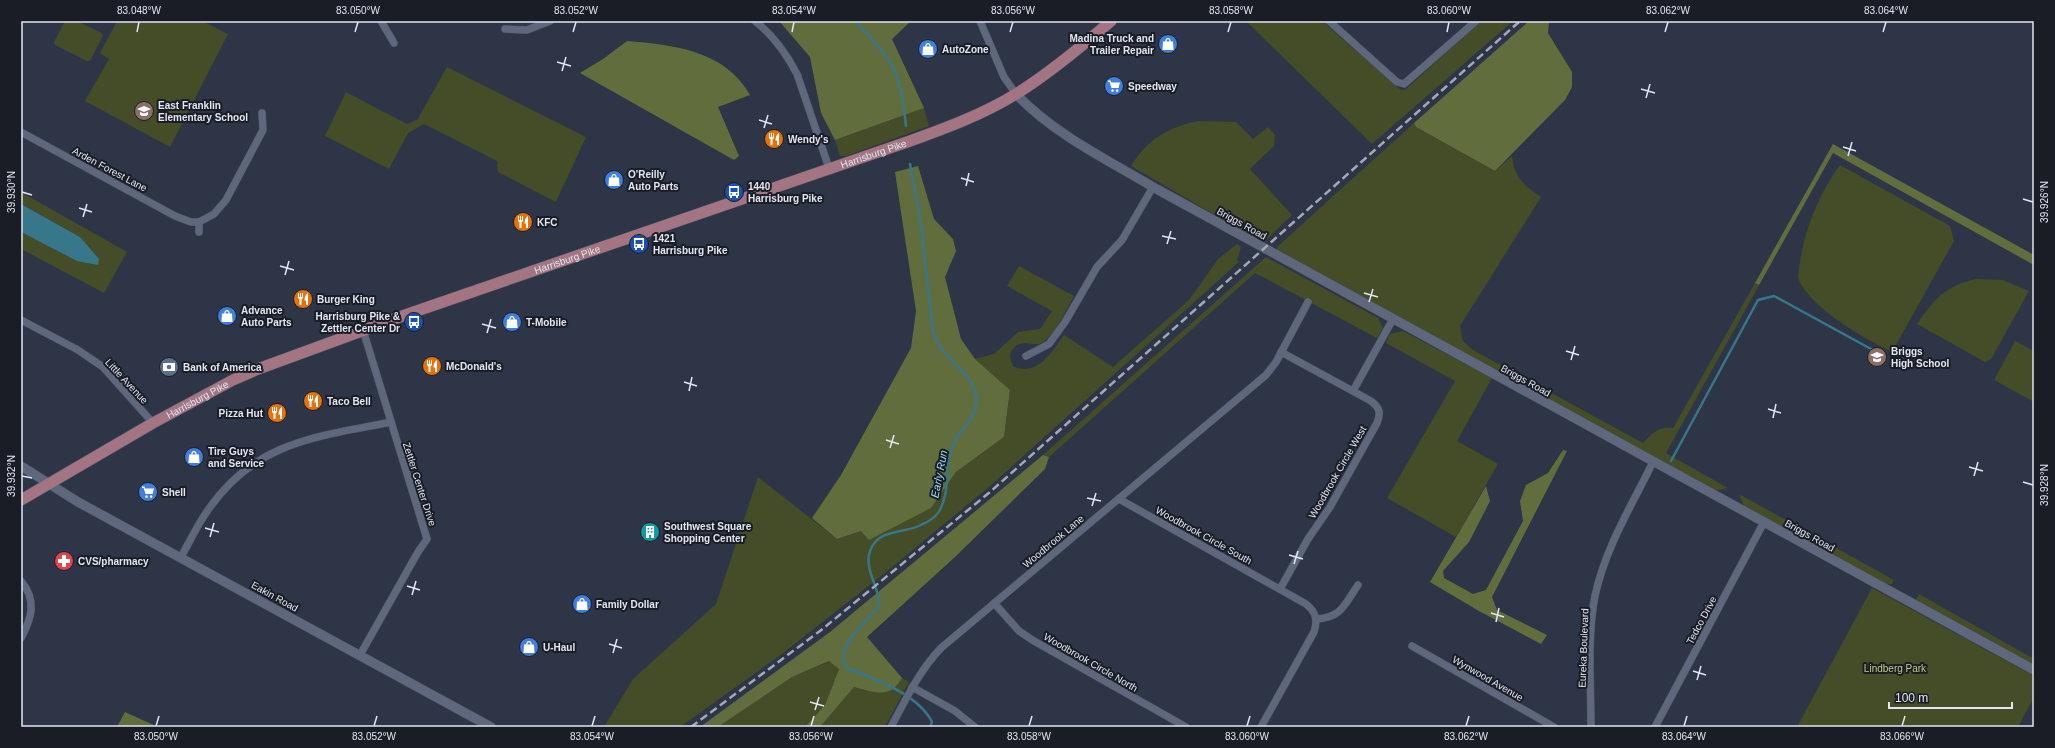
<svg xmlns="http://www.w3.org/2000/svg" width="2055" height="748" font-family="Arial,sans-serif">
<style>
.green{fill:#444c28}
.forest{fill:#626d3e}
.water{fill:#387689}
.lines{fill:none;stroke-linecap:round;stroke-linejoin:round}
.stream{stroke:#387689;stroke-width:2.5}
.minor-casing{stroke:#4b5160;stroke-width:8}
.tertiary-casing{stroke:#4b5160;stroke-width:10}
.primary-casing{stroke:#4b5160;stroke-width:12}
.minor{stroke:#5f677c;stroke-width:7}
.tertiary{stroke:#5f677c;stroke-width:9}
.primary{stroke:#a37481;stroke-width:11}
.rail{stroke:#a3a9b7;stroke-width:2.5;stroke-dasharray:8 4;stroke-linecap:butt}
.ticks{fill:none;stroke:#e1e6f2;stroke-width:1.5}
.labels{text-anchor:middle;stroke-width:4;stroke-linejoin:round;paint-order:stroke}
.poi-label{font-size:10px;font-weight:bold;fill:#e1e6f2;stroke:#1a1d25;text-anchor:start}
.street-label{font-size:10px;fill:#e1e6f2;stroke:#1a1d25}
.park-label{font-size:10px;fill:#bdcf84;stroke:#1a1d25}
.water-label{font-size:11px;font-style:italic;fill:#96dff7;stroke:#1a1d25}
.neatline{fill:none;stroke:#e1e6f2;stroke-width:1.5}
.ticks-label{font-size:10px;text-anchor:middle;fill:#e1e6f2}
</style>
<rect width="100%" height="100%" fill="#2e3547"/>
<g class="green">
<polygon points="65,21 77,21 102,33 103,36 90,61 87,61 55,45 54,42"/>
<polygon points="117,21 202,21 228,34 170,147 85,101 109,59 100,53"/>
<polygon points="1246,21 1322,21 1401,90 1406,89 1481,21 1513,21 1372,144"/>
<polygon points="447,67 586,137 556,202 498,172 497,161 424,124 408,133 389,169 325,136 346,92 407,124 417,120"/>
<polygon points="924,108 929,126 846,156 840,156 835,140"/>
<path d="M1198 121 1236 122 1253 139 1268 127 1275 135 1274 146 1250 169 1292 215 1263 243 1131 166C1147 140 1168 127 1198 121Z"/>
<path d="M1414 123 1416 127 1495 171 1512 156C1515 179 1523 184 1541 197L1460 326 1463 341 1473 350 1643 443C1652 433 1659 426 1673 428L1755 283 1759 285 1666 453 1728 488 1714 491 1277 250V247Z"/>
<path d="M1840 165 1950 226 1954 241 1892 352C1864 339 1809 307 1798 278 1801 239 1816 197 1840 165Z"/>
<polygon points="21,192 127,252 104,293 21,249 21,232 34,239 80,237 21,204"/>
<path d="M1237 244 1241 247 1237 260 1239 262 989 487 885 573 782 654 680 727H604L633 679 716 604 758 477 837 539 931 508 956 472 1004 437 1010 390 975 359 994 354 1018 332 1040 329 1052 311 1007 286 1019 266 1074 296C1066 311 1058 328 1046 340 1036 351 1024 335 1013 349 1008 354 1011 360 1013 366 1036 378 1053 351 1064 335L1113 367 1189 300 1218 259Z"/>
<polygon points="1266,257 1378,318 1383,328 1377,338 1255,273 1049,457 1043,455"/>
<path d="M1976 279 2003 280 2029 291 1991 359 1985 362 1917 324C1934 299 1945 286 1976 279Z"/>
<polygon points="1403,331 1492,378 1457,441 1498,464 1456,537 1387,498 1455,381 1386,343 1390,334"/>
<polygon points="2015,341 2034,351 2034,402 1994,380"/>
<polygon points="1739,494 1894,580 1892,584 1884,585 1745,509"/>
<polygon points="1872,588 2034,676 2034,697 2018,727 1797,727"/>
<polygon points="1919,594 2034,659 2034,666 1915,601"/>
<polygon points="830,661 839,669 825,705 805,727 718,727 792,677"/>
<path d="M902 678 909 682 885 727H820L854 687C873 692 890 700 902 678Z"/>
</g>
<g class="forest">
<polygon points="779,21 911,21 892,39 924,108 835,140 821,113 810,57"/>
<polygon points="1529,21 1549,21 1548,33 1572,72 1572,87 1565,100 1495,171 1416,127 1414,123"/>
<path d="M627 41C673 45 725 50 750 95L718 107 739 156 734 160 580 73 603 59Z"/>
<polygon points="1833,144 2034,255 2034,265 1833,153 1759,285 1755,283"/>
<polygon points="918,166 934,219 953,239 956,251 945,277 961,339 975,359 1010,390 1004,437 956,472 931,508 869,540 861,531 837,539 812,518 841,475 911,348 916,311 895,172"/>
<polygon points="1563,450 1567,451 1492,597 1497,610 1547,635 1541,644 1479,611 1430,582 1486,486 1490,501 1469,542 1443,571 1444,578 1473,594 1486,590 1523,521 1520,501 1526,485 1548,473"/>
<path d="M1043 455 1049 457 1045 469 955 557 867 637 902 678C890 700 873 692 854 687L820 727H805L825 705 839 669 829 661 792 677 718 727H700L830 632Z"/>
<polygon points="125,712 158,727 117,727"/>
</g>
<polygon class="water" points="21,204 80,237 99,259 98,265 77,261 21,232"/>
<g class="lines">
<g class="stream">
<path d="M855 21C869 36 886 52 895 72 902 89 904 108 906 126"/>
<path d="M910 164 919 211 933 331C935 337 938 343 941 348 952 364 973 376 976 396 979 415 962 427 954 442 944 462 951 489 940 510 936 517 928 522 921 525 904 534 878 528 870 551 863 570 882 589 878 608 867 620 830 652 848 668 876 680 918 694 932 722L930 727"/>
<polyline points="1671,461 1758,300 1774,296 1882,355"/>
</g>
<g class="minor-casing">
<g id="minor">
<polyline points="381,21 394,43"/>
<path d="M755 21C773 35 786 53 797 74L829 168"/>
<polyline points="980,21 1004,77 1016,94"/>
<polyline points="1329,21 1397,82 1404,84 1476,21"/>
<polyline points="505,29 527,30 550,21"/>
<polyline points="21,132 175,216 191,222 199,222 214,214 226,200 263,130 262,113"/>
<polyline points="199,232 199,222"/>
<polyline points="21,320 78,350 103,367 153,423"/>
<polyline points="1026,356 1049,344 1065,322 1097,267 1122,240 1153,187"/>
<polyline points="1353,391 1393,319"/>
<path d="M1119 499 1306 604C1316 612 1318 620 1314 632L1261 727"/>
<path d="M181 557C190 541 198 524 208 510 256 441 316 437 391 422"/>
<path d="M21 581C37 600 32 618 21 638"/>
<path d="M1280 589 1308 539 1330 507 1377 423C1381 413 1380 408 1371 401L1281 352"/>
<polyline points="994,603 1019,631 1034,641 1186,727"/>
<path d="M1317 619C1342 617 1344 605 1358 585"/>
<polyline points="1412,646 1554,727"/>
<polyline points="360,655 418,552 427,539 363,330"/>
<polyline points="912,687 955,711 975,727"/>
<path d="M891 727C906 699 919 671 941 648L1266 375 1276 362 1308 302"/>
<path d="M1591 727C1591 686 1587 635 1595 596 1605 548 1632 505 1653 462"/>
<polyline points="1655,727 1764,522"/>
</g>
</g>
<g class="tertiary-casing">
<g id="tertiary">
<path d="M1016 94C1054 134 1106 159 1153 187L2034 670"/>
<polyline points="21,466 78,502 491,727"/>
</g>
</g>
<g class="primary-casing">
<g id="primary">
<path id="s1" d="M21 500 153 423 233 380 258 369 408 314 910 141C946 128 984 114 1016 94 1050 73 1081 47 1111 21"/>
</g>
</g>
<use href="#minor" class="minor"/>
<use href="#tertiary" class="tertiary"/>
<use href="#primary" class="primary"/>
<polyline class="rail" points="691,727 820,631 990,492 1520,21"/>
</g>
<path class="ticks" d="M137 32 139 22M355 32 358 22M573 32 576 22M792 32 794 22M1010 32 1013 22M1228 32 1231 22M1447 32 1449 22M1665 32 1668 22M1883 32 1886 22M557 62 571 66M562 71 566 57M1641 89 1655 93M1646 98 1650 84M759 120 772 124M764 128 768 115M1843 147 1856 151M1848 156 1852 142M961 178 974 182M966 186 969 173M22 192 32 195M2023 199 2033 202M79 208 92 212M83 217 87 204M1162 236 1176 239M1167 244 1171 231M280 266 294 270M285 275 289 261M1364 293 1378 297M1369 302 1373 289M482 324 496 328M487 333 491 319M1566 351 1579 355M1571 360 1575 346M684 382 697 386M689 391 692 377M1768 409 1781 413M1773 418 1776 404M886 440 899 444M890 448 894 435M1969 467 1983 471M22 476 32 478M1974 476 1978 462M2023 482 2033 485M1087 498 1101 501M1092 506 1096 493M205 528 219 532M210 537 214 523M1289 555 1303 559M1294 564 1298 551M407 586 420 590M412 595 416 581M1491 613 1504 617M1496 622 1499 608M609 644 622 648M613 653 617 639M1693 671 1706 675M1697 680 1701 666M810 702 824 706M815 710 819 697M156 726 159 716M374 726 377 716M592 726 595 716M811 726 814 716M1029 726 1032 716M1247 726 1250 716M1466 726 1469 716M1684 726 1687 716M1902 726 1905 716"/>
<defs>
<g id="shop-disc" transform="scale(1)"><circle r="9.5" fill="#3f7fe0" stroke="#1a1d25"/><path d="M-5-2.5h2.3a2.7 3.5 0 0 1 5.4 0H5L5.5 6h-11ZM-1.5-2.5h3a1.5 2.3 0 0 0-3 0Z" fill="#fff"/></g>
<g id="supermarket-disc" transform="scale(1)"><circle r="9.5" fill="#3f7fe0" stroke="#1a1d25"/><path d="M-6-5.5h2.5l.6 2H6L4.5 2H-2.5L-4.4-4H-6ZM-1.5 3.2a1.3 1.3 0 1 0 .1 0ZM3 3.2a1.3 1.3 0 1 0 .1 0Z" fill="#fff"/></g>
<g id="school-disc" transform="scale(1)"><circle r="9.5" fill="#8d6e63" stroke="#1a1d25"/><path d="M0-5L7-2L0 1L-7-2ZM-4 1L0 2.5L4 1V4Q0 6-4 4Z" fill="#fff"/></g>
<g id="restaurant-disc" transform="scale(1)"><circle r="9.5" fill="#e8710a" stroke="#1a1d25"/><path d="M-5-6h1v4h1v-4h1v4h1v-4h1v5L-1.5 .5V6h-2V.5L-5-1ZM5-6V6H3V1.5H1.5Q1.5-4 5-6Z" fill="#fff"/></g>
<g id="bus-disc" transform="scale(1)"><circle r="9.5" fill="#1a4fb4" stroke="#1a1d25"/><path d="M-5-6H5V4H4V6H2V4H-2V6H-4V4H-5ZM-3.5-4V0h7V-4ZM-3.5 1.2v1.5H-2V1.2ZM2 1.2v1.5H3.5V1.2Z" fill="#fff"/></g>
<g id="bank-disc" transform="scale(1)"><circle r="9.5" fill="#5c6f8a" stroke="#1a1d25"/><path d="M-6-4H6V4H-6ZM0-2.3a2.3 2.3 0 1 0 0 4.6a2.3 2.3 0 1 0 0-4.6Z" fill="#fff"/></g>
<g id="building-disc" transform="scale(1)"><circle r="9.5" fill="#0f9aa8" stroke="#1a1d25"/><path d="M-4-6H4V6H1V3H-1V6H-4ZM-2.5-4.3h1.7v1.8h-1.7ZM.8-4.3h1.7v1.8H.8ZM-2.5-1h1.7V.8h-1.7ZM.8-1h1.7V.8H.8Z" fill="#fff"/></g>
<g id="pharmacy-disc" transform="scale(1)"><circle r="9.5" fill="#e0444e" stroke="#1a1d25"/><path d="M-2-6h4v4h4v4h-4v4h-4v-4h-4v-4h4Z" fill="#fff"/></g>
</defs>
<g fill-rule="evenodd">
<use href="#shop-disc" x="1168" y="44"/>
<use href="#shop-disc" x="928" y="49"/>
<use href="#supermarket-disc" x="1114" y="86"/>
<use href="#school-disc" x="144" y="111"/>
<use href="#restaurant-disc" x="774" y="139"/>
<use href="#shop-disc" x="614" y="180"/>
<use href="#bus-disc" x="734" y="192"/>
<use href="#restaurant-disc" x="523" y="222"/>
<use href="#bus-disc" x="639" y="244"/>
<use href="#restaurant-disc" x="303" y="299"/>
<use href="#shop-disc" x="227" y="316"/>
<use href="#bus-disc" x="414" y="322"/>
<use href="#shop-disc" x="512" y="322"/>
<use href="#school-disc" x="1877" y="357"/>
<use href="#restaurant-disc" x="432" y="366"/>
<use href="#bank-disc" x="169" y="367"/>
<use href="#restaurant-disc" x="313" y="401"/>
<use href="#restaurant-disc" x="277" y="413"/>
<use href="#shop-disc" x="194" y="457"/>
<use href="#supermarket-disc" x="148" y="492"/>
<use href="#building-disc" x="650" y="532"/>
<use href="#pharmacy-disc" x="64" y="561"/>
<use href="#shop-disc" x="582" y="604"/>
<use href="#shop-disc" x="529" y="647"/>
</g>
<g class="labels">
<g class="poi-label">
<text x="1154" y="42" text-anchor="end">Madina Truck and<tspan x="1154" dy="12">Trailer Repair</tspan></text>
<text x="942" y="53">AutoZone</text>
<text x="1128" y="90">Speedway</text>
<text x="158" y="109">East Franklin<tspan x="158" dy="12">Elementary School</tspan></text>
<text x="788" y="143">Wendy's</text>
<text x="628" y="178">O'Reilly<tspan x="628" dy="12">Auto Parts</tspan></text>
<text x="748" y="190">1440<tspan x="748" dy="12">Harrisburg Pike</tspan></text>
<text x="537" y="226">KFC</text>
<text x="653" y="242">1421<tspan x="653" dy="12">Harrisburg Pike</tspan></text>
<text x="317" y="303">Burger King</text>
<text x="241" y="314">Advance<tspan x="241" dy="12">Auto Parts</tspan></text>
<text x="400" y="320" text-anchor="end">Harrisburg Pike &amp;<tspan x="400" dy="12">Zettler Center Dr</tspan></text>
<text x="526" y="326">T-Mobile</text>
<text x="1891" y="355">Briggs<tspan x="1891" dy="12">High School</tspan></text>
<text x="446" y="370">McDonald's</text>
<text x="183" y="371">Bank of America</text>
<text x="327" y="405">Taco Bell</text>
<text x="263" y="417" text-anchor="end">Pizza Hut</text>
<text x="208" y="455">Tire Guys<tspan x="208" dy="12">and Service</tspan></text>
<text x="162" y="496">Shell</text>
<text x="664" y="530">Southwest Square<tspan x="664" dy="12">Shopping Center</tspan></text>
<text x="78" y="565">CVS/pharmacy</text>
<text x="596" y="608">Family Dollar</text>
<text x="543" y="651">U-Haul</text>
</g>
<g class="street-label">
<text dy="4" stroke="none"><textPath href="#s1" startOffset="923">Harrisburg Pike</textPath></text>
<text transform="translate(110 169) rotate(28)" y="4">Arden Forest Lane</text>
<text transform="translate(1242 223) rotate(29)" y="4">Briggs Road</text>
<text dy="4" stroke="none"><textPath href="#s1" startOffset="599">Harrisburg Pike</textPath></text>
<text transform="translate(1526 380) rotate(29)" y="4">Briggs Road</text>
<text transform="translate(127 381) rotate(47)" y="4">Little Avenue</text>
<text dy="4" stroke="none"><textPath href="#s1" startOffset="203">Harrisburg Pike</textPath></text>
<text transform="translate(1337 472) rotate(-60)" y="4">Woodbrook Circle West</text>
<text transform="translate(420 484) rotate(72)" y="4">Zettler Center Drive</text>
<text transform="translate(1204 535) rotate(29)" y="4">Woodbrook Circle South</text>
<text transform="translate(1810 535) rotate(29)" y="4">Briggs Road</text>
<text transform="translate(1053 541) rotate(-40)" y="4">Woodbrook Lane</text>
<text transform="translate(275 596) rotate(29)" y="4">Eakin Road</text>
<text transform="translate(1701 620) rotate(-62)" y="4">Tedco Drive</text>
<text transform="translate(1583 648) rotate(-88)" y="4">Eureka Boulevard</text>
<text transform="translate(1091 662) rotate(30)" y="4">Woodbrook Circle North</text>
<text transform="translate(1488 678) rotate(30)" y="4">Wynwood Avenue</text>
</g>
<g class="park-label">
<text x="1895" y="672">Lindberg Park</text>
</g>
<g class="water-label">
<text transform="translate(939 474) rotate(-79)" y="4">Early Run</text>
</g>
</g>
<rect width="2055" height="748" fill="none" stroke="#1a1d25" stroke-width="44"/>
<path d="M1889 702v6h123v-6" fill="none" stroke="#e1e6f2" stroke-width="2"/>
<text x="1895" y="702" font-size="12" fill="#e1e6f2" stroke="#1a1d25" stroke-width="3" paint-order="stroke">100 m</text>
<rect x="22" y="22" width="2011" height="704" class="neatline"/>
<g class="ticks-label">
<text x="139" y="14">83.048°W</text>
<text x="358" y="14">83.050°W</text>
<text x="576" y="14">83.052°W</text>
<text x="794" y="14">83.054°W</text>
<text x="1013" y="14">83.056°W</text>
<text x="1231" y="14">83.058°W</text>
<text x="1449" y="14">83.060°W</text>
<text x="1668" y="14">83.062°W</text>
<text x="1886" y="14">83.064°W</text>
<text transform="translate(11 192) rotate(-90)" y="4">39.930°N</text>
<text transform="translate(2044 202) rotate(-90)" y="4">39.926°N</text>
<text transform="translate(11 476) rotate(-90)" y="4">39.932°N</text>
<text transform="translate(2044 485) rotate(-90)" y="4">39.928°N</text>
<text x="156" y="740">83.050°W</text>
<text x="374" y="740">83.052°W</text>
<text x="592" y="740">83.054°W</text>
<text x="811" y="740">83.056°W</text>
<text x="1029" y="740">83.058°W</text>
<text x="1247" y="740">83.060°W</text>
<text x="1466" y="740">83.062°W</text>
<text x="1684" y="740">83.064°W</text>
<text x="1902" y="740">83.066°W</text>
</g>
</svg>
